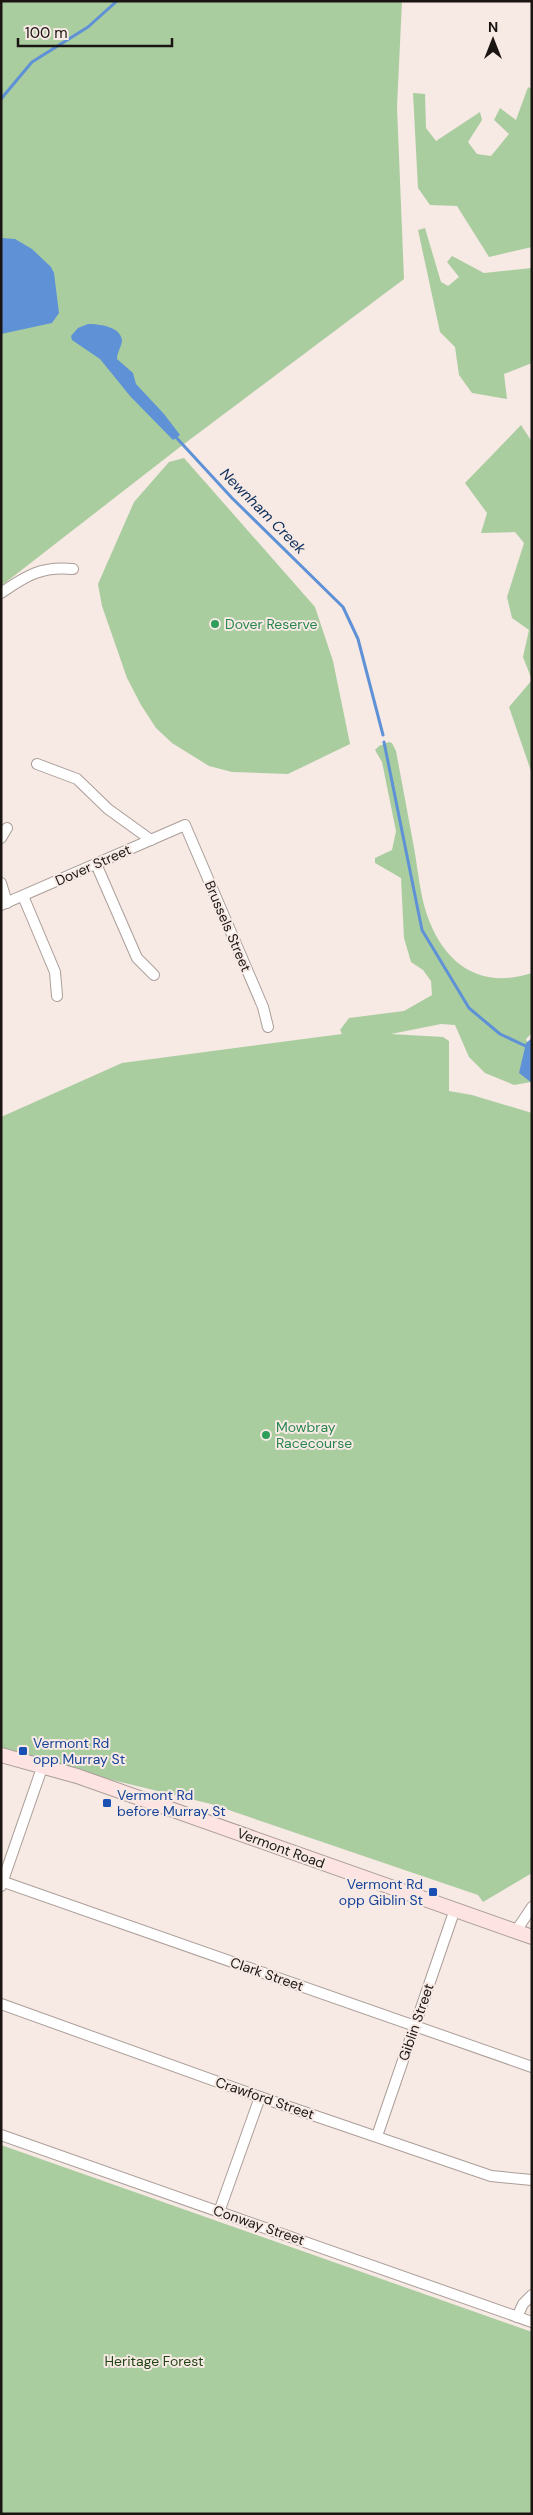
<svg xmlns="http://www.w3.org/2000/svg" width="533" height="2515" font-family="'DM Sans',sans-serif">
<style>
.green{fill:#aacda0}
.water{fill:#5e91d6}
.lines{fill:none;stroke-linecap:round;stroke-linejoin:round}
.stream{stroke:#5e91d6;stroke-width:3}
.street-casing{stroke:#ab9e99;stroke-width:12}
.secondary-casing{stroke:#ab9e99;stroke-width:16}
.street{stroke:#fff;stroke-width:10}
.secondary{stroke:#fde4e2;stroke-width:14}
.leisure-dot{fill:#2e9e5b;stroke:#f7e9e4;stroke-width:2}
.transit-dot{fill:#1a4fb4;stroke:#f7e9e4;stroke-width:2}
.labels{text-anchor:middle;stroke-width:4;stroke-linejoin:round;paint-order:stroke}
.leisure-label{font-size:14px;fill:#27864d;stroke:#f7e9e4;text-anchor:start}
.street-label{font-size:14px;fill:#1a1513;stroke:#f7e9e4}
.transit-label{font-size:14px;fill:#164399;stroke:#f7e9e4;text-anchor:start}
.park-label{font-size:14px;fill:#204513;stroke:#f7e9e4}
.water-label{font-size:15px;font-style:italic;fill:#0c2e5b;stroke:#f7e9e4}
</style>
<rect width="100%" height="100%" fill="#f7e9e4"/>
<g class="green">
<polygon points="1,1 402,1 397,107 404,279 180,447 1,586"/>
<polygon points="528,87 532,89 532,247 489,257 457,206 430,205 418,188 413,93 425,94 426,128 436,141 480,112 482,120 468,142 477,154 491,156 509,134 494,120 500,108 516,120"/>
<polygon points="425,228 441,282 448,286 459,277 447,262 452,256 484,273 532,268 532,363 504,374 507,399 472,393 459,375 455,347 440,332 418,230"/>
<polygon points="521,425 532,442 532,774 509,707 532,680 523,657 529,630 512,618 507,597 524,543 515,532 481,533 487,513 465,483"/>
<polygon points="184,458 315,607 333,661 350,744 288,774 232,772 209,766 172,743 156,728 141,705 127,678 102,606 98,584 134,502 169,462"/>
<path d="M389 742 392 743 396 751C402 783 408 815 414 848 418 870 420 894 427 915 444 964 480 990 532 973V1033L526 1039 532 1056 531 1082 514 1085 485 1073 469 1057 455 1025 441 1024 391 1034 443 1037 449 1041V1091L472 1095 532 1113V1873L483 1902 478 1895 211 1804 1 1753V1117L122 1063 342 1034 340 1030 349 1018 404 1011 432 995 431 981 423 970 411 962 404 938 401 878 375 863V858L392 850 396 831 382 762 375 750 379 746Z"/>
<polygon points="1,2145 532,2332 532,2514 1,2514"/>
</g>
<g class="water">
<polygon points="1,238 15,239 32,249 51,267 54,273 59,313 52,323 1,334"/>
<path d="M88 324C98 324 120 326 122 340 122 346 117 352 117 359L133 373 136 384 164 414 180 435 173 440 130 396 100 359 72 340 71 336 78 328Z"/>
<polygon points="532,1038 532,1083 519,1073 526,1043"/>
</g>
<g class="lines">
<g class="stream">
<polyline points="1,99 32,62 88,27 117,1"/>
<polyline points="173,434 232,498 343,607 358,639 383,735"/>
<polyline points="384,742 422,930 469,1008 500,1034 532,1049"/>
</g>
<g class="street-casing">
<g id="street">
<path d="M1 593C27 575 42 566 73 569"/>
<polyline points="37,764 77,779 108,809 151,840"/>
<polyline points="1,838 7,828"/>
<polyline points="96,864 137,958 154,975"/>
<polyline points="1,883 7,903"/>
<polyline points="23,896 55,972 57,996"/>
<polyline points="1,905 185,825 263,1007 268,1027"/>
<polyline points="1,1881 532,2067"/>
<polyline points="1,1886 43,1765"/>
<polyline points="516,1931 532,1907"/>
<polyline points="1,2004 260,2097 491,2176 532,2180"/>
<polyline points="1,2135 532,2322"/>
<polyline points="377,2136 455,1909"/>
<polyline points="219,2212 260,2097"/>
<polyline points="517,2317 523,2304 532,2295"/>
</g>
</g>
<g class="secondary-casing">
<polyline id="secondary" points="1,1755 77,1776 532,1937"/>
</g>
<use href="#street" class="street"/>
<use href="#secondary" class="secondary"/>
</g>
<g class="leisure-dot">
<circle cx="215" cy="624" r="5"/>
<circle cx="266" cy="1435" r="5"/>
</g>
<g class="transit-dot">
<rect x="18" y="1746" width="10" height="10" rx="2.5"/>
<rect x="102" y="1798" width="10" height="10" rx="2.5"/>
<rect x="428" y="1887" width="10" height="10" rx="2.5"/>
</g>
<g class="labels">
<g class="leisure-label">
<text x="225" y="629">Dover Reserve</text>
<text x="276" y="1432">Mowbray<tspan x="276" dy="16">Racecourse</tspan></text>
</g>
<g class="street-label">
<text transform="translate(93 865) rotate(-24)" y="5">Dover Street</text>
<text transform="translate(228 926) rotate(67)" y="5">Brussels Street</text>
<text transform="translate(281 1848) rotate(20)" y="5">Vermont Road</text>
<text transform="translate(267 1974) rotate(19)" y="5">Clark Street</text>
<text transform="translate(416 2022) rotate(-71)" y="5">Giblin Street</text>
<text transform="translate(265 2098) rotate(19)" y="5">Crawford Street</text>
<text transform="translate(259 2225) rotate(19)" y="5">Conway Street</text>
</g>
<g class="transit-label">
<text x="33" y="1748">Vermont Rd<tspan x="33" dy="16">opp Murray St</tspan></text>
<text x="117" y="1800">Vermont Rd<tspan x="117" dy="16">before Murray St</tspan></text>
<text x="423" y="1889" text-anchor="end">Vermont Rd<tspan x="423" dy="16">opp Giblin St</tspan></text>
</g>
<g class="park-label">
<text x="154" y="2366">Heritage Forest</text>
</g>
<g class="water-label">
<text transform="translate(263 511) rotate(45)" y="5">Newnham Creek</text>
</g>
</g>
<rect width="533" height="2515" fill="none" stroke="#1a1513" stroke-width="5"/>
<g transform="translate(493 40)" stroke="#f7e9e4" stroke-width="4" paint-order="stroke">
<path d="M0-4L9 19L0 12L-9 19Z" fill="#1a1513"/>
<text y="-8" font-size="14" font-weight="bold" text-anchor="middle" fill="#1a1513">N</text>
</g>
<path d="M18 38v8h154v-8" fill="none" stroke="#1a1513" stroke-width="2.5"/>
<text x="25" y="38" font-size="15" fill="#1a1513" stroke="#f7e9e4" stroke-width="4" paint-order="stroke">100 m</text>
</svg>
